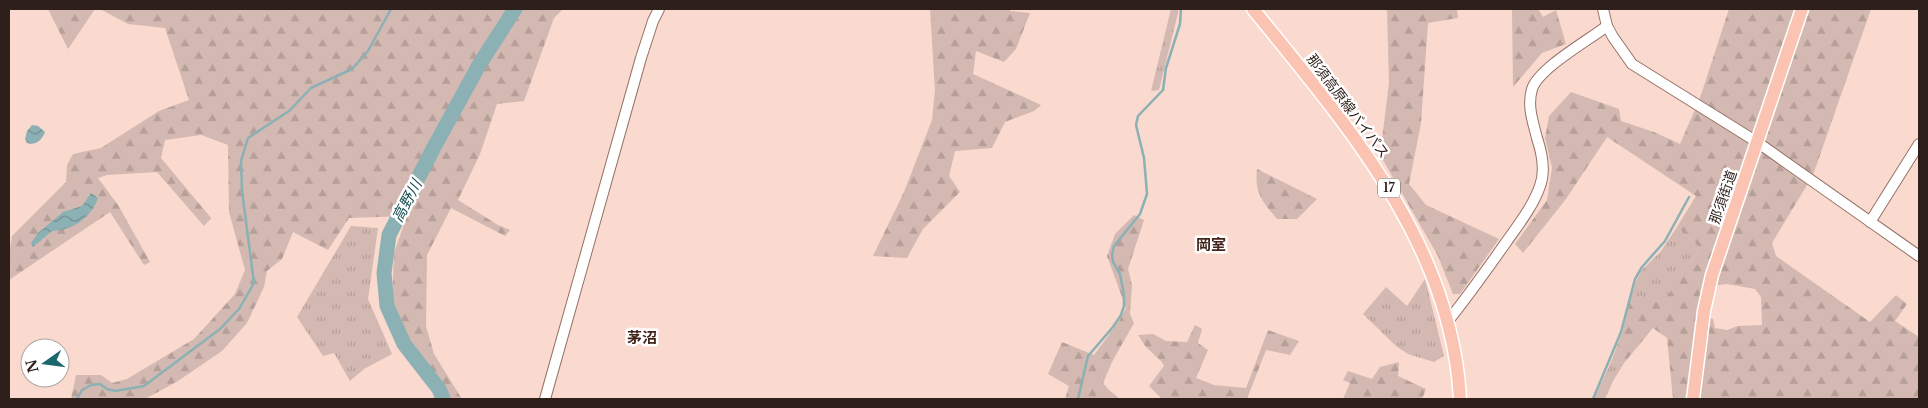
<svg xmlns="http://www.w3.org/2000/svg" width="1928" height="408" font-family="'Libre Baskerville','Noto Sans JP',serif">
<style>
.grass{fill:url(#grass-tufts)}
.forest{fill:url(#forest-firs)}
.water{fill:url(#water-waves)}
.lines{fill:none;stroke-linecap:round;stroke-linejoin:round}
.stream{stroke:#8bb1b4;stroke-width:2.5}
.river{stroke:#8bb1b4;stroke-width:15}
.minor-casing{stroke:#967266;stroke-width:12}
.major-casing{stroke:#fff;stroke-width:15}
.minor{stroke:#fff;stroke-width:10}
.major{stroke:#fbc4b2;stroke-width:12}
.labels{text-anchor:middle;stroke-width:5;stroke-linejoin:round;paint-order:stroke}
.shield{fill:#fff;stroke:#6d625f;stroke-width:1}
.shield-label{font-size:12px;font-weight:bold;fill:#2e1f1a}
.street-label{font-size:14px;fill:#2e1f1a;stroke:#fff}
.water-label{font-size:15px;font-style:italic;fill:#154d51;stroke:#fff}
.neighbourhood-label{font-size:15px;font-weight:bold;fill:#42241a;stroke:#fff}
</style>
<defs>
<pattern id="grass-tufts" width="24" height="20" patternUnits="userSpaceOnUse" patternTransform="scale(1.25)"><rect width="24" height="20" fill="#d3b9b1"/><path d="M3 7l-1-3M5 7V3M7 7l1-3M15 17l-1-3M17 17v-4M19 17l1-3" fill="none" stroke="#b59f98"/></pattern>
<pattern id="forest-firs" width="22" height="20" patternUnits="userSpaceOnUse" patternTransform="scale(1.25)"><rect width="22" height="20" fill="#d3b9b1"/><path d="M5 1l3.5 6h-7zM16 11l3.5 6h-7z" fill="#b59f98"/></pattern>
<pattern id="water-waves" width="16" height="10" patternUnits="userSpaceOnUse" patternTransform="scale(1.25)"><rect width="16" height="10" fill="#8bb1b4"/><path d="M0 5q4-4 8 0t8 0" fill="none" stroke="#728f92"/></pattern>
</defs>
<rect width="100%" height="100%" fill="#fad9ce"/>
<g class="grass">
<polygon points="1171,9 1179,9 1159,90 1151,91"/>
<polygon points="351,226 378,228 368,299 392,354 364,369 350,381 334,353 323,356 297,317"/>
<polygon points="1677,227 1700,248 1661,306 1645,295 1630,301 1636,281 1642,270 1661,251"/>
<polygon points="1425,279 1444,356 1434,362 1408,354 1396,346 1363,314 1386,287 1407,306"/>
<polygon points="1611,362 1624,363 1613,381 1605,399 1594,399"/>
</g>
<g class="forest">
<polygon points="48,9 95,9 68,49"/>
<polygon points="100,9 563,9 554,18 524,101 497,104 480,154 458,200 498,225 510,230 505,236 451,208 427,255 426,326 434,354 462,399 447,399 442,384 410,347 392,303 394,253 407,216 349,218 328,250 293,232 282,259 267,271 264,287 247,323 222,351 178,381 145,399 71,399 76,375 101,375 112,383 127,379 194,339 235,294 245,270 229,212 228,145 201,135 165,140 161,158 211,218 204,226 157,172 107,175 98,178 118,205 150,262 144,265 110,212 9,280 9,254 12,236 66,182 67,165 73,154 101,148 159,111 189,100 165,28 128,24"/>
<polygon points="930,9 1008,9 1011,11 1030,13 1016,49 1004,62 976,51 973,74 1041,105 1034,111 1005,122 992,148 955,151 949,176 960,192 923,229 907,258 873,256 904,192 932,120 935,90"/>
<polygon points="1387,9 1457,9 1458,18 1428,23 1421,123 1409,184 1426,205 1499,239 1460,294 1453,294 1438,256 1380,155 1389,83"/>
<polygon points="1512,9 1538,9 1543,17 1556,10 1566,44 1542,53 1513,87"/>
<polygon points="1729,9 1871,9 1813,175 1772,243 1776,256 1870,322 1896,295 1907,304 1895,321 1919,337 1919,399 1709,399 1698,397 1708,317 1713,319 1715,328 1727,330 1738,326 1762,325 1761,297 1755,289 1727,284 1712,286 1687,399 1673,399 1667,338 1653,328 1624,363 1611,362 1622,333 1630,301 1645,295 1661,305 1700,248 1677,227 1696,196 1607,137 1566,199 1523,253 1515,244 1547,200 1552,168 1545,138 1549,116 1571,92 1619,109 1621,121 1654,132 1680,144 1700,98"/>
<path d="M1257 169 1317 199 1297 219H1277C1263 202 1254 193 1257 169Z"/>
<polygon points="1134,215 1144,220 1128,269 1132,285 1130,314 1134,323 1112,362 1103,383 1109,390 1120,399 1065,399 1069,386 1048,374 1062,342 1094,355 1119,321 1126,308 1107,256 1115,234"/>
<polygon points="1195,325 1202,329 1198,343 1208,350 1196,378 1214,385 1246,388 1268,330 1299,341 1290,355 1266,350 1247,399 1162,399 1149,386 1164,366 1162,362 1146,347 1138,335 1153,334 1166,341 1187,342"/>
<polygon points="1399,362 1398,376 1426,389 1422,399 1343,399 1350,383 1343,380 1348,371 1372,379 1380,367"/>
</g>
<g class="water">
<path d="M32 125 38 126 45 132C42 140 36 146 27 143L25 139 27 131Z"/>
<path d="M91 193 98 198C92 217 72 231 52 231L33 247 31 243 38 233 63 212 82 206Z"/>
</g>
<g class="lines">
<g class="stream">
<polyline points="77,399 82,390 91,385 100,384 107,389 115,391 144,386 220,329 239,309 254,283 242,191 241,161 248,138 289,111 311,88 352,69 368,51 391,9"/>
<polyline points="1078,399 1088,356 1113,327 1121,315 1124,306 1124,295 1120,274 1113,262 1112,254 1114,246 1140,214 1147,194 1144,158 1136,125 1138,116 1163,90 1166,68 1180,24 1181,9"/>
<polyline points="1593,399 1621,332 1635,279 1642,267 1665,241 1689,197"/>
</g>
<polyline class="river" points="443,399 439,389 404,344 387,306 384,273 389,235 433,149 479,65 515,9"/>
<g class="minor-casing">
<g id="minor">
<polyline points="1603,9 1607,26 1613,37 1632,64 1757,142 1919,256"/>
<polyline points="1870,222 1919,144"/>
<path d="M1448 321C1469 295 1488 268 1507 241 1519 224 1533 206 1540 186 1546 170 1542 153 1537 138 1533 122 1527 106 1532 89 1539 68 1589 40 1607 26"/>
<polyline points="545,399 641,58 653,21 659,9"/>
</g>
</g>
<g class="major-casing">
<g id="major">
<path d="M1253 9C1346 124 1452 244 1460 399"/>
<polyline points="1693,399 1704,311 1712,275 1802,9"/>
</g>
</g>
<use href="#minor" class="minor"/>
<use href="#major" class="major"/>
</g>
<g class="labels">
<rect class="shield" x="1378" y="178.5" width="22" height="19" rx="4"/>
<g class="shield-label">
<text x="1389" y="192">17</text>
</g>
<g class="street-label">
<text transform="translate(1348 106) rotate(53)" y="5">那須高原線バイパス</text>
<text transform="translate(1723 197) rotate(-71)" y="5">那須街道</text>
</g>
<g class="water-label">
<text transform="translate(407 201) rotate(-62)" y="5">高野川</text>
</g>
<g class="neighbourhood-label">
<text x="1211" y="250">岡室</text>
<text x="642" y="343">茅沼</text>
</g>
</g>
<rect width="1928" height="408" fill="none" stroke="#2e1f1a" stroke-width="20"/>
<g transform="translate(45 363) rotate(256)"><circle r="24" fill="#ffffff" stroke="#aba5a3"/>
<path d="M0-4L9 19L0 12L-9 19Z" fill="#1a676d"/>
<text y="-8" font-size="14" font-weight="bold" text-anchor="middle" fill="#2e1f1a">N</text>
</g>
</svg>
